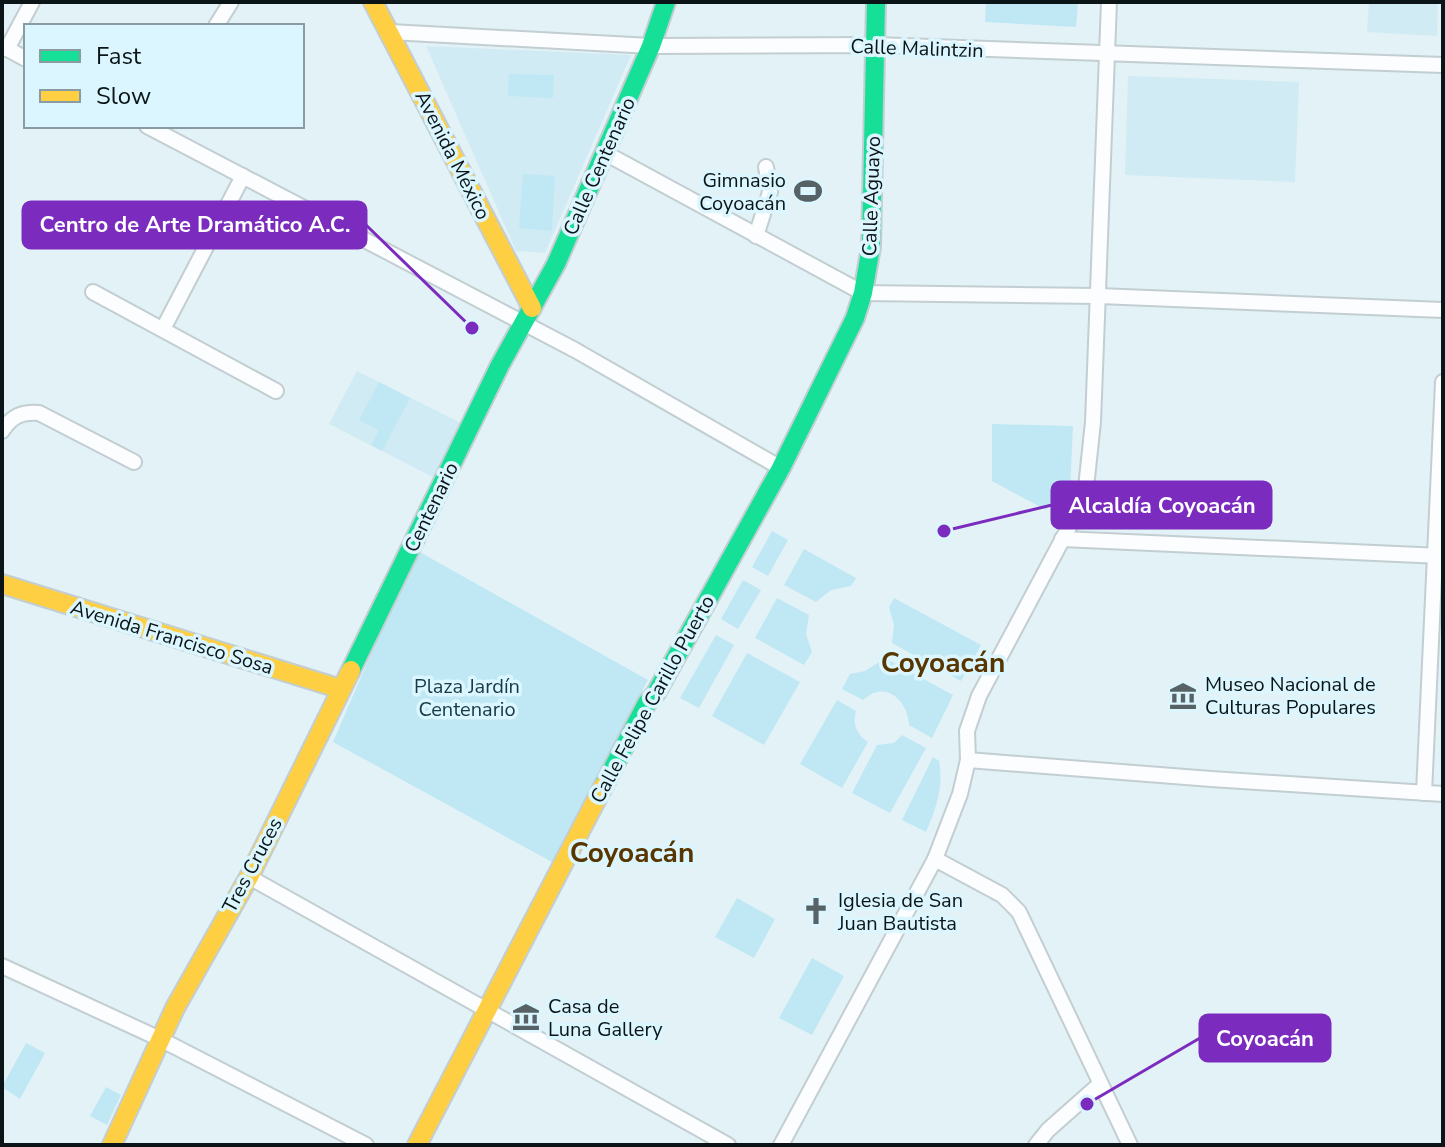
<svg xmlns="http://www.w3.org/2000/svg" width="1445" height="1147" font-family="'Nunito Sans',sans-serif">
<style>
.built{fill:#d0ebf3}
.green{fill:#bfe8f4}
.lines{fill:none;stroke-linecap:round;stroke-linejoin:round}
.street-casing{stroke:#c2ced2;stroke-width:18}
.fast-casing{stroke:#c2ced2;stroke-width:22}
.slow-casing{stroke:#c2ced2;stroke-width:22}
.street{stroke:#fbfdfe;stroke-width:14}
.fast{stroke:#16e098;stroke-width:18}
.slow{stroke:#ffcf43;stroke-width:18}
.labels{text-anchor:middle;stroke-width:7;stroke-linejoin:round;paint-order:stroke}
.street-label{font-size:20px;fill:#0b1518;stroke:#dbf6fe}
.poi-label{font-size:20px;fill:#0b1518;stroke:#dbf6fe;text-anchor:start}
.park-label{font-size:20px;fill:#163b46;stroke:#dbf6fe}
.district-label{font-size:28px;font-weight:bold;fill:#593500;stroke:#dbf6fe}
.leader{fill:none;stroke:#7b2cbf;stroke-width:3}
.callout-dot{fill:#7b2cbf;stroke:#dbf6fe;stroke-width:3}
.callout{fill:#7b2cbf;stroke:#7b2cbf;stroke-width:3}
.callout-label{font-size:22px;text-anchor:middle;font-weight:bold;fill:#fff}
</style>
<rect width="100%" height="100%" fill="#e3f2f6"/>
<g class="built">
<polygon points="1369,2 1438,2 1437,36 1367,32"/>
<polygon points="426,46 631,55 545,253 516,251"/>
<polygon points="1128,76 1299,82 1295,182 1125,175"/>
<polygon points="357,371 461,423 433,477 329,424"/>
</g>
<g class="green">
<polygon points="986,2 1078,2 1076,27 985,22"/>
<polygon points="509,74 554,75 553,98 508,96"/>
<polygon points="523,174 555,176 552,231 519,228"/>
<polygon points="379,382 410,398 382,451 371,445 379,430 359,420"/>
<polygon points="992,424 1073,426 1070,491 1063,488 1046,510 992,481"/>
<polygon points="772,531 788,540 768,576 752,567"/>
<polygon points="804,549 856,578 851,586 831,590 816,602 784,585"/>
<polygon points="416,550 648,680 552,862 333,742"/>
<polygon points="743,580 761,590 738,629 721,619"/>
<polygon points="777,598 809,615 806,634 812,652 804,665 755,638"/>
<polygon points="894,598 981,645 961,681 892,643 894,625 889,607"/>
<polygon points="716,635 734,645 699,708 680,698"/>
<polygon points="747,653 800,682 764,745 712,716"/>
<path d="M885 658 953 695 932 738 909 725C908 700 885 679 863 700L842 689 850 674 865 671Z"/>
<path d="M837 700 856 711C852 724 857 735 868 742L842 788 800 764Z"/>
<polygon points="902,735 926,748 890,813 852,793 877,745 894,743"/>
<path d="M933 757 939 761C944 786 936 809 926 832L902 820Z"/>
<polygon points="737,898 775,919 754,958 715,937"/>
<polygon points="812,958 844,976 812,1035 779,1018"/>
<polygon points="26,1043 45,1053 20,1099 2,1087"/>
<polygon points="106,1087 121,1095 107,1125 90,1116"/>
</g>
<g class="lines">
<g class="street-casing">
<g id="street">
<polyline points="216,26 231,2"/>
<polyline points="390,32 651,46 875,45 1443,65"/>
<polyline points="2,46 26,59"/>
<polyline points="7,49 32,2"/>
<polyline points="147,126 575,350 781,468"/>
<polyline points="605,153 863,293 1099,296 1443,310"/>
<polyline points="756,236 770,192 766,167"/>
<polyline points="93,292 276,391"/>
<polyline points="163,329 243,176"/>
<path d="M2 431C12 416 21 412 39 413L134 462"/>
<polyline points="1062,539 1441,556"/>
<polyline points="968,760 1211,779 1443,794"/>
<polyline points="1424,793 1443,382"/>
<polyline points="935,859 1002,895 1019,912 1130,1145"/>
<polyline points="249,877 728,1145"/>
<polyline points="2,966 160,1039 366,1145"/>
<polyline points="781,1145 935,859 960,794 968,760 967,731 979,696 1085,497 1093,422 1109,2"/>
<polyline points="1036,1145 1048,1130 1100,1084"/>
</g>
</g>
<g class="fast-casing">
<g id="fast">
<polyline points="351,670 500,365 556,264 651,46 666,2"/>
<polyline points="604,785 647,703 656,693 781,468 855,318 863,293 871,247 876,2"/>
</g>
</g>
<g class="slow-casing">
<g id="slow">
<polyline points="373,2 532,308"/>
<polyline points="2,584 341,689"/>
<polyline points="112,1145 175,1008 249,877 351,670"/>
<polyline points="417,1145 604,785"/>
</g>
</g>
<use href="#street" class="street"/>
<use href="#fast" class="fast"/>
<use href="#slow" class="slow"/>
</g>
<defs>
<g id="stadium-bare" transform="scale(2.16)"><path d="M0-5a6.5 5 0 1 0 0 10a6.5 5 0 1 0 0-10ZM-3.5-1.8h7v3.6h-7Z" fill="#576266" stroke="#dbf6fe" stroke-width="2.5" paint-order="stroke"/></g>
<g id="museum-bare" transform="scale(2.16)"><path d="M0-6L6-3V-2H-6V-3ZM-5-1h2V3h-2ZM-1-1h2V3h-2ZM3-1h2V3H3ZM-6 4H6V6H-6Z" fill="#576266" stroke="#dbf6fe" stroke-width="2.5" paint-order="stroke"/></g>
<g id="church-bare" transform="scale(2.16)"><path d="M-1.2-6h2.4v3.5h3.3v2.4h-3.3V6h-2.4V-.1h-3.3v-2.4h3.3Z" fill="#576266" stroke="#dbf6fe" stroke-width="2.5" paint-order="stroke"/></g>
</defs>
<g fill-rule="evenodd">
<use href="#stadium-bare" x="808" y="191"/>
<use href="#museum-bare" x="1183" y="696"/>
<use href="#church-bare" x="816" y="911"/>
<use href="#museum-bare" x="526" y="1017"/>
</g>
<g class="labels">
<g class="street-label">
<text transform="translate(917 48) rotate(2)" y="7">Calle Malintzin</text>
<text transform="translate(453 155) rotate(63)" y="7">Avenida México</text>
<text transform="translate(599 166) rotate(-66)" y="7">Calle Centenario</text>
<text transform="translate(871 196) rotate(-88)" y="7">Calle Aguayo</text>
<text transform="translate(431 507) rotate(-64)" y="7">Centenario</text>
<text transform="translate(172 637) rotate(17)" y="7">Avenida Francisco Sosa</text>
<text transform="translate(652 699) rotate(-61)" y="7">Calle Felipe Carillo Puerto</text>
<text transform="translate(252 865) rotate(-62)" y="7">Tres Cruces</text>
</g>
<g class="poi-label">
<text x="786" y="187" text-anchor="end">Gimnasio<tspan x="786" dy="23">Coyoacán</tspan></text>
<text x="1205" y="691">Museo Nacional de<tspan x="1205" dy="23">Culturas Populares</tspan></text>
<text x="838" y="907">Iglesia de San<tspan x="838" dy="23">Juan Bautista</tspan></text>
<text x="548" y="1013">Casa de<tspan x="548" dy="23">Luna Gallery</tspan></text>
</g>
<g class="park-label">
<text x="467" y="693">Plaza Jardín<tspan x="467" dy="23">Centenario</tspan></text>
</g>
<g class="district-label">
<text x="943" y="672">Coyoacán</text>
<text x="632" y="862">Coyoacán</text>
</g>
</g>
<path class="leader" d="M472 328L366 225M944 531L1052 505M1087 1104L1200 1038"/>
<g class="callout-dot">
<circle cx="472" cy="328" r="8"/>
<circle cx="944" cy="531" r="8"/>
<circle cx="1087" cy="1104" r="8"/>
</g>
<g class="callout">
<rect x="23" y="202" width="343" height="46" rx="8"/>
<rect x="1052" y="482" width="219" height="46" rx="8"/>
<rect x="1200" y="1015" width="130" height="46" rx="8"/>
</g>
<g class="callout-label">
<text x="195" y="232">Centro de Arte Dramático A.C.</text>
<text x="1162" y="513">Alcaldía Coyoacán</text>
<text x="1265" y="1046">Coyoacán</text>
</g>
<rect width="1445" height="1147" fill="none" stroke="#0b1518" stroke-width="8"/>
<rect x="24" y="24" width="280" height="104" fill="#dbf6fe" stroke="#889ca2" stroke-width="2"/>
<rect x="40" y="50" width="40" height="12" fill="#16e098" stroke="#889ca2" stroke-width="2"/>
<text x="96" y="64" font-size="24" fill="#0b1518">Fast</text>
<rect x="40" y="90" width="40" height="12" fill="#ffcf43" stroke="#889ca2" stroke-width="2"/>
<text x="96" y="104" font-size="24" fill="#0b1518">Slow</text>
</svg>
